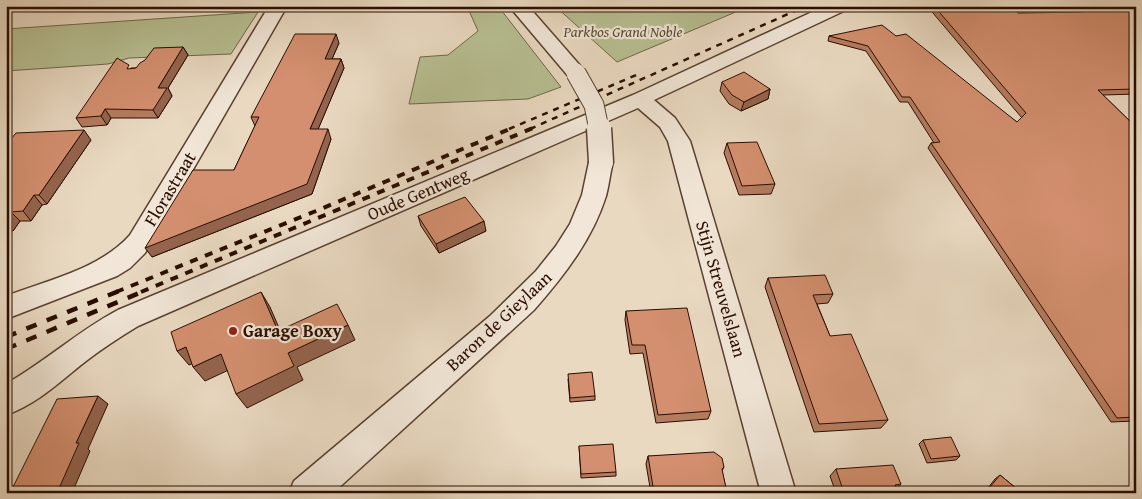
<svg xmlns="http://www.w3.org/2000/svg" width="1142" height="499" font-family="'Gentium Book Plus',serif">
<style>
.green{fill:#b7bf92;stroke:#70664a}
.lines{fill:none;stroke-linecap:round;stroke-linejoin:round}
.street-casing{stroke:#5a4031;stroke-width:3}
.street{fill:#f1e6d7;fill-rule:evenodd}
.rail-far2{stroke:#2a0d01;stroke-width:2.5;stroke-dasharray:6 6;stroke-linecap:butt}
.rail-far1{stroke:#2a0d01;stroke-width:4;stroke-dasharray:8 8;stroke-linecap:butt}
.rail{stroke:#2a0d01;stroke-width:4.5;stroke-dasharray:11 11;stroke-linecap:butt}
.street-bridge-far1-casing{stroke:#5a4031;stroke-width:21;stroke-linecap:butt}
.street-bridge-casing{stroke:#5a4031;stroke-width:27;stroke-linecap:butt}
.street-bridge-far1{stroke:#f1e6d7;stroke-width:19}
.street-bridge{stroke:#f1e6d7;stroke-width:24}
.wall{fill:#b57b5f;stroke:#2a0d01}
.shaded-wall{fill:#94644e;stroke:#2a0d01}
.building{fill:#d38f6f;stroke:#2a0d01}
.poi-dot{fill:#8f2418;stroke:#f1e6d7;stroke-width:2}
.labels{text-anchor:middle;stroke-width:4.5;stroke-linejoin:round;paint-order:stroke}
.far-park-label{font-size:15px;font-style:italic;fill:#5b4b34;stroke:#f1e6d7}
.street-label{font-size:18px;fill:#2a0d01;stroke:#f1e6d7}
.poi-label{font-size:18px;font-weight:bold;fill:#2a0d01;stroke:#f1e6d7;text-anchor:start}
</style>
<rect width="100%" height="100%" fill="#e9d9c1"/>
<filter id="stains"><feTurbulence type="fractalNoise" baseFrequency=".004" numOctaves="4"/><feColorMatrix values="0 0 0 0 .2 0 0 0 0 .09 0 0 0 0 .02 0 0 0 .5 -.17"/></filter>
<radialGradient id="worn" r=".72"><stop offset=".6" stop-color="#630" stop-opacity="0"/><stop offset="1" stop-color="#630" stop-opacity=".3"/></radialGradient>
<g class="green">
<polygon points="467,6 498,6 561,87 528,99 409,104 420,57 448,55 478,31"/>
<polygon points="555,6 750,6 617,62"/>
<polygon points="1015,6 1055,6 1064,13 1024,15"/>
<polygon points="258,12 231,54 129,58 108,64 6,71 6,29"/>
</g>
<g class="lines">
<g class="street-casing">
<g id="street">
<path d="M269 6H287L145 253 130 268 117 276 6 319V296C48 280 100 269 130 235Z"/>
<polygon points="509,6 528,6 583,69 586,73 583,77 576,79 569,77"/>
<path d="M825 6H849L846 10 654 100 675 118 690 141 796 493H761L668 141 660 127 638 108 138 326C120 337 103 348 86 361 60 381 39 403 6 415V384C45 362 78 331 118 310L633 95Z"/>
<path d="M601 154 609 157 613 162C610 173 609 185 606 196 592 240 564 276 534 310L333 493H289L294 481 490 316 536 271 556 246 570 224 582 195 589 162 593 157Z"/>
</g>
</g>
<use href="#street" class="street"/>
<g class="rail-far2">
<polyline points="509,129 641,73"/>
<polyline points="530,129 806,6"/>
</g>
<g class="rail-far1">
<polyline points="116,292 316,211 512,128"/>
<polyline points="141,292 533,128"/>
</g>
<g class="rail">
<polyline points="6,337 119,291"/>
<polyline points="6,349 144,291"/>
</g>
<g class="street-bridge-far1-casing">
<polyline id="street-bridge-far1" points="576,73 594,105 599,129"/>
</g>
<g class="street-bridge-casing">
<polyline id="street-bridge" points="599,128 601,162"/>
</g>
<use href="#street-bridge-far1" class="street-bridge-far1"/>
<use href="#street-bridge" class="street-bridge"/>
</g>
<g class="wall">
<polygon points="188,6 218,6 217,9 190,11"/>
<polygon points="351,6 376,6 376,8 351,9"/>
<polygon points="927,6 1010,6 1018,13 1075,12 1068,6 1136,6 1136,94 1103,95 1136,127 1136,421 1111,422 928,148 931,143 934,143 908,102 900,102 866,51 828,41 829,36 896,36 1017,122 1022,118"/>
<polygon points="339,43 332,59 341,59 344,68 318,129 331,139 312,194 152,257 234,170 255,126 251,117"/>
<polygon points="183,47 188,55 168,88 172,96 158,118 111,118 107,125 82,127 76,118 131,68 136,68"/>
<polygon points="722,82 770,89 768,99 741,111 729,104 720,91"/>
<polygon points="91,140 47,204 42,205 31,221 20,221 13,231 6,231 6,145"/>
<polygon points="727,143 775,184 771,194 739,195 724,153"/>
<polygon points="418,216 486,231 439,253 421,226"/>
<polygon points="768,278 833,294 828,303 817,304 830,336 888,420 881,428 814,432 765,287"/>
<polygon points="626,311 711,411 708,419 656,423 643,353 630,354 625,320"/>
<polygon points="568,379 595,396 595,400 570,402"/>
<polygon points="923,440 960,456 956,460 927,463 919,444"/>
<polygon points="579,446 616,472 616,476 581,478"/>
<polygon points="648,456 724,467 722,471 727,493 651,493 646,464"/>
<polygon points="836,469 901,484 897,489 898,493 836,493 830,476"/>
<polygon points="1000,475 1022,493 984,493 995,479"/>
</g>
<g class="shaded-wall">
<polygon points="336,34 339,43 328,68 325,59"/>
<polygon points="183,47 188,55 168,88 172,96 158,118 153,110 158,88"/>
<polygon points="341,59 344,68 314,139 310,129"/>
<polygon points="770,89 768,99 741,111 744,102"/>
<polygon points="105,109 111,118 107,125 101,116"/>
<polygon points="328,129 331,139 312,194 152,257 145,248"/>
<polygon points="84,130 91,140 47,204 39,195"/>
<polygon points="34,195 42,205 31,221 23,211"/>
<polygon points="11,212 20,221 13,231 6,224 6,219"/>
<polygon points="484,221 486,231 439,253 436,244"/>
<polygon points="261,292 270,307 287,346 278,331"/>
<polygon points="348,325 355,340 297,367 303,380 247,408 236,394 288,353"/>
<polygon points="186,347 199,361 189,365 177,351"/>
<polygon points="221,354 233,368 205,381 193,367"/>
<polygon points="98,396 108,404 88,449 90,451 72,493 57,493 76,443"/>
</g>
<g class="building">
<polygon points="934,6 1010,6 1018,13 1084,12 1077,6 1136,6 1136,89 1098,90 1136,127 1136,417 1117,418 931,143 940,142 910,97 902,97 868,46 829,36 882,25 896,36 906,34 1017,122 1026,113"/>
<polygon points="295,34 336,34 325,59 341,59 310,129 328,129 307,184 145,248 193,170 234,170 259,117 251,117"/>
<polygon points="183,47 158,88 167,88 153,110 105,109 101,116 76,118 117,58 129,65 127,69 136,68 140,63 145,60 154,48"/>
<polygon points="744,72 770,89 744,102 732,95 722,82"/>
<polygon points="84,130 39,195 34,195 23,211 11,212 6,219 6,145 16,133"/>
<polygon points="757,142 775,184 742,186 727,143"/>
<polygon points="465,197 484,221 436,244 418,216"/>
<polygon points="825,275 833,294 813,295 830,336 851,334 888,420 819,424 768,278"/>
<polygon points="261,292 278,331 337,304 348,325 288,353 294,366 236,394 221,354 193,367 186,347 177,351 171,332"/>
<polygon points="687,308 711,411 658,415 645,345 632,345 626,311"/>
<polygon points="592,372 595,396 570,398 568,374"/>
<polygon points="98,396 76,443 79,443 57,493 10,493 57,399"/>
<polygon points="951,437 960,456 931,459 923,440"/>
<polygon points="613,444 616,472 581,474 579,446"/>
<polygon points="714,452 722,458 724,467 722,469 727,493 654,493 648,456"/>
<polygon points="893,465 901,484 895,485 898,493 852,493 851,489 843,490 836,469"/>
<polygon points="1000,475 1022,493 985,493"/>
</g>
<circle class="poi-dot" cx="233" cy="331" r="5"/>
<g class="labels">
<g class="far-park-label">
<text x="623" y="37">Parkbos Grand Noble</text>
</g>
<g class="street-label">
<text transform="translate(170 189) rotate(-59)" y="6">Florastraat</text>
<text transform="translate(418 194) rotate(-23)" y="6">Oude Gentweg</text>
<text transform="translate(721 289) rotate(74)" y="6">Stijn Streuvelslaan</text>
<text transform="translate(499 321) rotate(-43)" y="6">Baron de Gieylaan</text>
</g>
<g class="poi-label">
<text x="243" y="337">Garage Boxy</text>
</g>
</g>
<rect width="1142" height="499" fill="none" stroke="#e9d9c1" stroke-width="25"/>
<rect x="8" y="8" width="1127" height="484" fill="none" stroke="#2a0d01" stroke-width="2.5"/>
<rect x="12" y="12" width="1117" height="474" fill="none" stroke="#2a0d01"/>
<rect width="100%" height="100%" filter="url(#stains)"/>
<rect width="100%" height="100%" fill="url(#worn)"/>
</svg>
